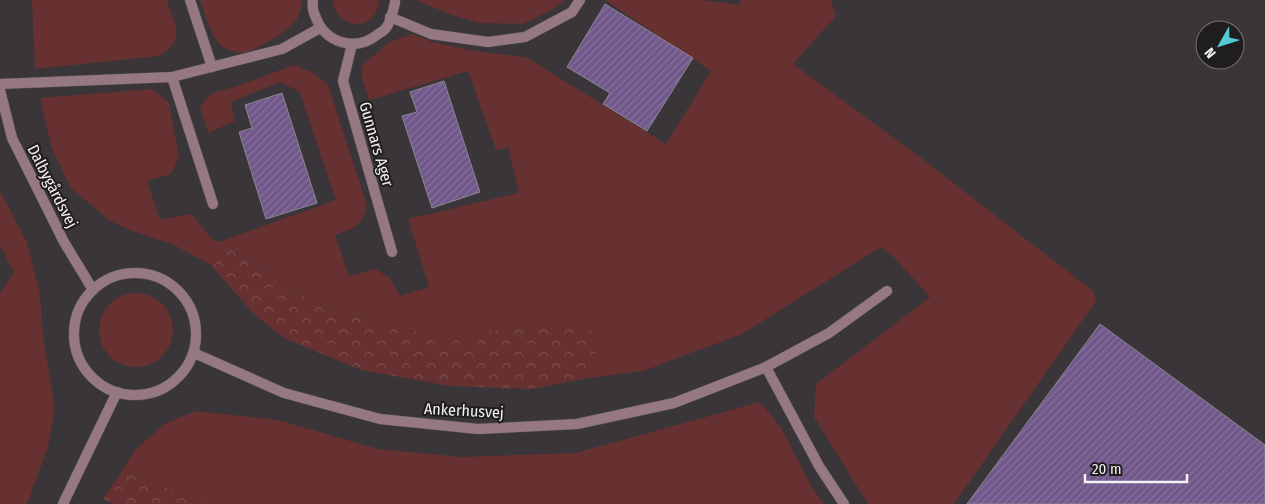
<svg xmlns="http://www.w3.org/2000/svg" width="1265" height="504" font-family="'Fira Sans Condensed',sans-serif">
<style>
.grass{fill:#663130}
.forest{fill:url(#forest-crowns)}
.building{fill:url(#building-hatch);stroke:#8a878d}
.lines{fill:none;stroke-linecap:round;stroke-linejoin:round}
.minor-casing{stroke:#585357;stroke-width:11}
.minor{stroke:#957881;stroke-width:10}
.labels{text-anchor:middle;stroke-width:4;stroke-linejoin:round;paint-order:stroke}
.street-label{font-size:16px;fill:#f4f1f3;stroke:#201d1f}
</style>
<defs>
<pattern id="forest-crowns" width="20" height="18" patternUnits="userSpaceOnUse" patternTransform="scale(1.25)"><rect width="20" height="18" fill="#663130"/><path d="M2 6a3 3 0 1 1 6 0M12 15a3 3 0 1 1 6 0" fill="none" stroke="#7c4f4e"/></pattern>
<pattern id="building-hatch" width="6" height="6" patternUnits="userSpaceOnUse" patternTransform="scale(1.25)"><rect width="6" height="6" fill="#71588b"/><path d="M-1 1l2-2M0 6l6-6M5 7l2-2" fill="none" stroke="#86709c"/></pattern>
</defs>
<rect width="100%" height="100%" fill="#3a3539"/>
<g class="grass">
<path d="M32 0H167C175 26 187 40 159 56L35 69Z"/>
<path d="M200 0H302C301 8 300 15 295 22 287 32 258 49 246 52 237 54 228 51 221 45 211 36 205 13 200 0Z"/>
<path d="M333 0H379C378 32 335 32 333 0Z"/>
<polygon points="416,0 565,0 551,10 523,24 479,23 449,14"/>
<path d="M605 0H702L740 5 741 0H831L836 16 793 64 916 154 1093 291 1096 301 954 504H868L814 417 816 384 930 297 893 256 881 247 742 334 643 371 588 378 597 344 588 327 574 325 433 336 321 307 231 249 211 265 174 245 135 232 110 221 71 188 52 149 40 98 152 89 169 103 179 158 171 174 147 181 160 220 192 214C201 224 206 236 218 242L336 200 300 92 280 82 231 102 235 121 208 133 200 106 212 93 237 86 294 65 312 72 328 85 367 206C362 228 355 227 335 235L349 276 375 269 389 277 400 296 429 287 408 219 519 193 508 147 496 150 468 71 369 100 362 78V66L389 42 412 34 432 42 474 51 526 57 666 144 711 71Z"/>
<polygon points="0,191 27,242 40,294 43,336 55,408 48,447 27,504 0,504 0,294 14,272 0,245"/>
<circle cx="136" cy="330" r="37"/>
<polygon points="760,402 780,426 813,489 824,504 211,504 122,471 135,450 163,425 195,411 278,420 378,449 462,457 575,453"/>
</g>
<g class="forest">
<polygon points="230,249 321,307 433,336 574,325 588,327 598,344 588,378 533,389 450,386 361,370 284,338 252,312 211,265"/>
<polygon points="122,471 211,504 116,504 103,499"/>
</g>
<g class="building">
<polygon points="605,4 693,58 647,131 603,104 610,93 567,67"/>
<polygon points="444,81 480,192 432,208 402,116 417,112 410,92"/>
<polygon points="282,93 317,203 266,219 239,132 252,128 245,105"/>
<polygon points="1100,324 1265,445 1265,504 967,504"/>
</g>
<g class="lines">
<g class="minor-casing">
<g id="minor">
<polyline points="190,0 212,67"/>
<path d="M313 0C312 8 313 11 316 18 326 43 355 52 377 35 379 33 384 31 386 28 391 22 393 10 395 3V0"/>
<polyline points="390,17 431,34 488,42 525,37 572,12 580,0"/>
<polyline points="352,44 343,81 392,252"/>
<polyline points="172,77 213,204"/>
<polyline points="0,84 172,77 282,49 320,28"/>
<polyline points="0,90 12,138 64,242 93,290"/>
<circle cx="135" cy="334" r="61"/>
<polyline points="194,353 284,393 380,419 478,429 577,424 674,403 766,367 829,333 887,291"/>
<polyline points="766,367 819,466 844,504"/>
<polyline points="63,504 117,392"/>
</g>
</g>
<use href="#minor" class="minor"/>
</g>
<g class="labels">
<g class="street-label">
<text transform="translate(377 144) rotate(74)" y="6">Gunnars Ager</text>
<text transform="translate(53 186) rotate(63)" y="6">Dalbygårdsvej</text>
<text transform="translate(464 410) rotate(3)" y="6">Ankerhusvej</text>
</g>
</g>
<g transform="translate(1220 45) rotate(231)"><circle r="24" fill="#201d1f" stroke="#757274"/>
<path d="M0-4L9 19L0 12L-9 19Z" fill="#52cbd7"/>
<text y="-8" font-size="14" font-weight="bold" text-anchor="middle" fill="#f4f1f3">N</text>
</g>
<path d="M1085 474v8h102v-8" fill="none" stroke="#f4f1f3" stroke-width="2.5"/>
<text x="1092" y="474" font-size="15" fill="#f4f1f3" stroke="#201d1f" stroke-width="4" paint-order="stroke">20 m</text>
</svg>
